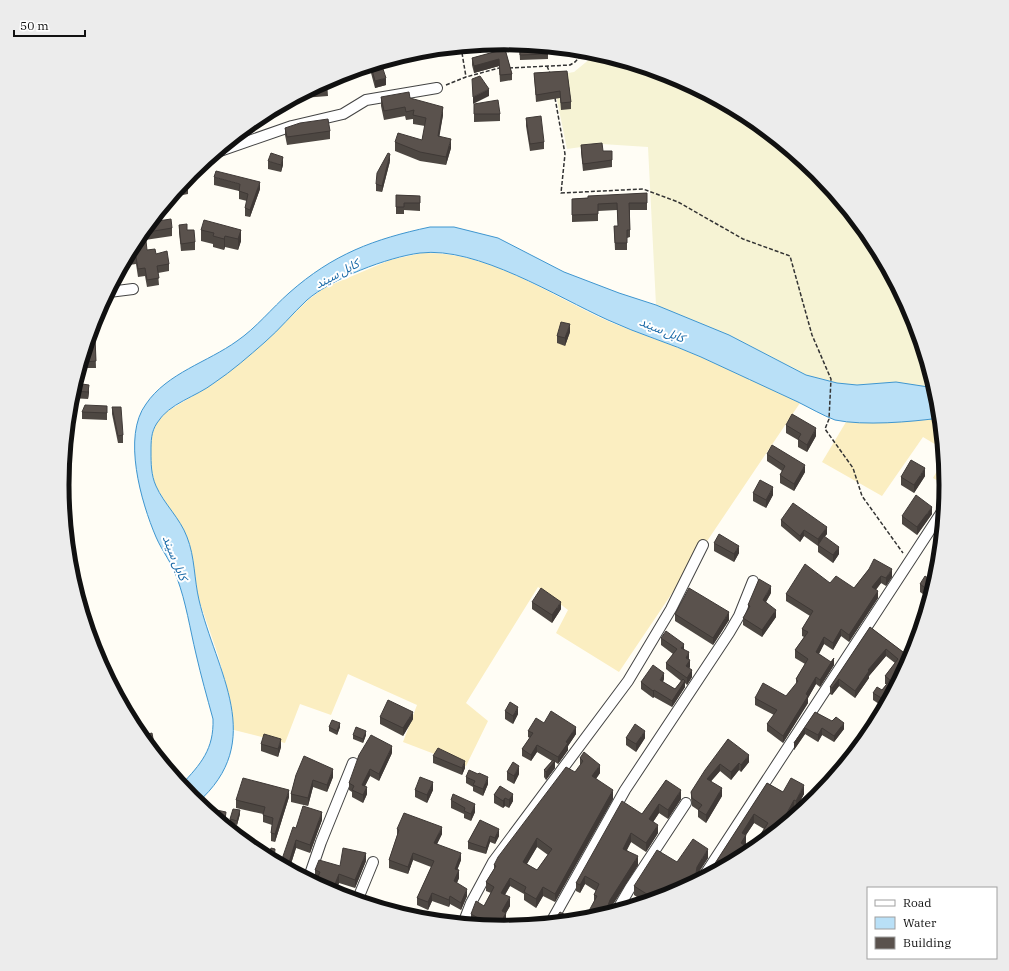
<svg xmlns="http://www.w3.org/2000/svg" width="1009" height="971" font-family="'IBM Plex Serif','Noto Sans Arabic',serif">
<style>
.farmland{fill:#f6f3d4}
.sand{fill:#fbeec1}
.water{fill:#b9e0f7;stroke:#3f96cf}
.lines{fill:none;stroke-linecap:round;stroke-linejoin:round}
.minor-casing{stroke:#444;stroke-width:12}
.path{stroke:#333;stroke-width:1.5;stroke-dasharray:4 2;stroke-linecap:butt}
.minor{stroke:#fff;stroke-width:10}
.wall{fill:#4d4742;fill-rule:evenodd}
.shaded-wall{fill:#3f3936}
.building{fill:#5a524d;stroke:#3f3936;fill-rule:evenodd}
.labels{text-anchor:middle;stroke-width:4;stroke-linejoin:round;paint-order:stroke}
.water-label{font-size:12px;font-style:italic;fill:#1768a6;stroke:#fff}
.rim{fill:none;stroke:#111;stroke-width:5}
</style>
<rect width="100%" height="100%" fill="#fffdf5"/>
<polygon class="farmland" points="597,53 674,77 751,118 818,173 873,240 913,316 935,388 896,382 857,385 837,383 806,375 729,335 656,305 648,147 602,144 567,149 552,76 574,72"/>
<g class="sand">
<path d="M422 253C490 251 549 295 610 322 639 334 669 343 698 356 732 370 766 387 800 403L619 672 556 633 568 610 538 587 466 703 488 721 466 766 403 742 417 705 348 674 331 715 300 704 285 743 234 730 230 699 218 655 199 600 187 536 155 485 151 467V438L156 424 166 412 213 384 264 343 308 300 324 288 390 260Z"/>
<polygon points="940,418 943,449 923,437 882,496 822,462 846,422 922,420"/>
<polygon points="944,459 947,486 933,478"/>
</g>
<path class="water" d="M430 227H454L498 238 564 272 619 293 656 305 729 335 806 375 837 383 857 385 896 382 935 388 939 399 940 418C910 422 864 426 835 420 822 415 810 408 798 402 766 387 733 372 701 357 670 343 638 334 608 320 557 297 477 246 420 253 388 257 331 279 307 300 292 314 280 329 265 342 249 356 232 371 214 383 196 397 169 403 157 423 151 432 151 441 151 452 151 463 151 475 156 486 164 504 180 518 187 537 195 557 194 579 199 600 216 672 268 741 197 803L181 785C201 764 214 749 213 719 207 697 201 676 196 654 190 629 186 602 177 578 172 563 162 551 156 537 141 502 122 436 146 404 167 373 208 362 237 341 256 328 272 308 289 293 333 254 374 239 430 227Z"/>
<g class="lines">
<g class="minor-casing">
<g id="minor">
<polyline points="217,152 292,126 343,114 366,100 437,88"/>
<polyline points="109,292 133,289"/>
<polyline points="702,879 945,507"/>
<polyline points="308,880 321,842 353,763"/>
<polyline points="357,901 373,862"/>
<polyline points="616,912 630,888 686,803"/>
<polyline points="463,924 471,903 493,862 628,681 671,609 703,545"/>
<polyline points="550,924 625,790 729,633 739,616 753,581"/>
</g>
</g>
<g class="path">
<polyline points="461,47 466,77"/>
<polyline points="547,66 550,73"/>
<polyline points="509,68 570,65 575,62 585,51"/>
<polyline points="446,85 466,77 499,68"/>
<polyline points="555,98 565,154 561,193 643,189 678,202 743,239 790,256 812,335 831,379 829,419 825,429 853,468 862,496 903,553"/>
</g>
<use href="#minor" class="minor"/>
</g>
<g class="wall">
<polygon points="519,44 548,47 548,59 520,60"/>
<polygon points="505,49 512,74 512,80 500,82 499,66 474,73 472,65 472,58"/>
<polygon points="371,66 386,85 375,88 371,73"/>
<polygon points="567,71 571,102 571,109 561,110 560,98 536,102 534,73"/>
<polygon points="327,81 328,96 303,98 303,96 298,96"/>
<polygon points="381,97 410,98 443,115 439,136 451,148 446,165 420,161 395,151 395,142 422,140 425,126 413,124 413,119 406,120 405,116 384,120 381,106"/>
<polygon points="474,104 500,114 500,121 474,122"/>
<polygon points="526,118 544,142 544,149 530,151 526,126"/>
<polygon points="285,128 330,131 330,139 287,145 285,135"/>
<polygon points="581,145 603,151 612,160 612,167 583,171 581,152"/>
<polygon points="268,161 283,165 281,172 268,169"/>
<polygon points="390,161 382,192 376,191 376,184"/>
<polygon points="200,166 200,177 187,179 188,187 188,194 172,197 192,172"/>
<polygon points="214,177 260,189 250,217 245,216 245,208 247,201 239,199 239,191 214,185"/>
<polygon points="647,193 647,210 630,210 630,237 627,238 627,250 615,250 614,226 618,226 617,210 598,211 598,221 572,222 572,199"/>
<polygon points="396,195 420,196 420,211 404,210 404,214 396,214"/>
<polygon points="168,201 168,205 165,205"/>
<polygon points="151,222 172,228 172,236 138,241 138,238"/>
<polygon points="179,225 187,230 195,242 195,250 181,251 179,232"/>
<polygon points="201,230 241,230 241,241 238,250 225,247 224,250 213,247 213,244 201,241"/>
<polygon points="135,242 147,250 156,254 169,264 169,271 158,273 159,285 147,287 145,276 138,277 136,264 122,266"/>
<polygon points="570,332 565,346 557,343 557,336"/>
<polygon points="95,338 96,368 85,368 85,371 79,371 89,339"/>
<polygon points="75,383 89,392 88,399 71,398"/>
<polygon points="107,406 107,420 82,419 82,412"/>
<polygon points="112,407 123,435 123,443 118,443 112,414"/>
<polygon points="786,425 816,436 807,452 798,447 798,440 786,433"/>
<polygon points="767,454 805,472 794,491 780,483 780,475 782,471 767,461"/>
<polygon points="925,476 914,493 901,485 901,477"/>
<polygon points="753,493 773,495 766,508 753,501"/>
<polygon points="932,514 917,535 902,524 902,516"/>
<polygon points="781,520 827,534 824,537 839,554 833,563 818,552 818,546 804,536 800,542 781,526"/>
<polygon points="714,543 739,553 734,562 714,551"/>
<polygon points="869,569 892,577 886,586 881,583 876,590 878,598 849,642 841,636 833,650 824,644 819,654 834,665 820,687 816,684 808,698 808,703 783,743 767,731 767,724 774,715 755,705 755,698 786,696 796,684 796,679 805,664 795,658 795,650 804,637 802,636 802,629 810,616 786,601 786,594 830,583 854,588"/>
<polygon points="935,583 930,599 920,592 920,584"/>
<polygon points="771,593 766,602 776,617 762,637 743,625 743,618 748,610 748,605"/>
<polygon points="532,602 561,609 552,623 532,609"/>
<polygon points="675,614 729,620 713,645 675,621"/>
<polygon points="870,627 911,658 913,656 885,708 873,700 873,693 882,690 887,684 885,684 885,676 895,663 886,656 869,676 869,678 855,698 839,686 832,695 830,694 830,687"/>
<polygon points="661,638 684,649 689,659 690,667 689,668 692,677 687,685 685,683 685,687 672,707 654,697 653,698 641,689 641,682 664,679 663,682 675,689 681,681 666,669 666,663 673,654 661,645"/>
<polygon points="885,708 875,726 875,720"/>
<polygon points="505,711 518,714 513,724 505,719"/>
<polygon points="815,712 844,729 834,742 822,735 818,742 805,734 794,750 794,743"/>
<polygon points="380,717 413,719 403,736 380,724"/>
<polygon points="544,723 576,734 568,746 568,750 558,764 555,762 555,768 546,780 544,777 544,770 552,761 537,752 531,761 522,756 522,749 530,738 528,737 528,731"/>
<polygon points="329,727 340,727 337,735 329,731"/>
<polygon points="353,735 366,735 363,743 353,739"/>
<polygon points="626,738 645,738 636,752 626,745"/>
<polygon points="728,739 749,762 741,772 739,770 731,780 720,771 711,781 722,796 706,823 698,817 698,810 692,806 691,799 691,792"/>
<polygon points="261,744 281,747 278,757 261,751"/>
<polygon points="392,753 379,781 370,776 365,786 367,794 363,803 352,797 352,792 349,790 349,783"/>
<polygon points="433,756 465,768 462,775 433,763"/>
<path d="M580 758 600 773 596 779 613 799 555 902 543 896 536 908 524 900V894L510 886 505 895 510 906 506 913V922L503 928 475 925 471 923V914L484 906 491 893 486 891V882L494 869V865L575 772 580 766ZM537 847 548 855 537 870 527 864Z"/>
<polygon points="507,772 519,774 514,784 507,780"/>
<polygon points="296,775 333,777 327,792 313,787 308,806 291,802 291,794"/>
<polygon points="466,777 488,784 483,796 473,791 473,787 466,783"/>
<polygon points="666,780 681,799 668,819 659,813 653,822 658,833 646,852 631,842 627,850 638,865 610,909 608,914 591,920 594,902 594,895 596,891 585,884 580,893 576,891 576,883 642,814"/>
<polygon points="767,783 783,792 804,794 796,809 794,808 784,826 763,843 761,842 761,834 764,829 754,823 746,835 746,844 745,845 750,854 720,869 718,868 716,872 710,875 710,871"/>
<polygon points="500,786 513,801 509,808 505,806 503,808 494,803 494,795"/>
<polygon points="415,790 433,790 427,803 415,797"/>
<polygon points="289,797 275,842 271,841 271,833 272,825 263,822 263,814 236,808 236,800"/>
<polygon points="451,800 475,812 471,821 464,818 464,814 451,808"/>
<polygon points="206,811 226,820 225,826"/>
<polygon points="240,814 237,825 230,823 230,819"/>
<polygon points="322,820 310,853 296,848 289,870 280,865 296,828"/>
<polygon points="480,820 499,836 495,844 490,842 486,854 468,849 468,842"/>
<polygon points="397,829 442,834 437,844 461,860 457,870 459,878 457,883 467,896 461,910 450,904 449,907 432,901 428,910 417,905 417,898 431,867 413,860 408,874 389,868 389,860 397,836"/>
<polygon points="708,858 697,875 696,882 695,883 690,886 689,885 674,894 646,903 634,895 634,886 677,862"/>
<polygon points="366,861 355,888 339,883 336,890 346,898 315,879 315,870 340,866"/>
</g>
<g class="shaded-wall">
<polygon points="499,59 499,66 474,73 474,66"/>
<polygon points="386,78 386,85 375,88 375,81"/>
<polygon points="489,89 489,96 473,104 473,97"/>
<polygon points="443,107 443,115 438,145 438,136"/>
<polygon points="451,139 451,148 446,165 446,157"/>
<polygon points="390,154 390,161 382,192 382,186"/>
<polygon points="283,157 283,165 281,172 281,165"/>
<polygon points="260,182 260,189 250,217 250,210"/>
<polygon points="241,230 241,241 238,250 238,239"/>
<polygon points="225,236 225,247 224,250 224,239"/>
<polygon points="570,324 570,332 565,346 565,338"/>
<polygon points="89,385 89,392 88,399 88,392"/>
<polygon points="816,428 816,436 807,452 807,445"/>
<polygon points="805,465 805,472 794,491 794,484"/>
<polygon points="925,468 925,476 914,493 914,485"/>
<polygon points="773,487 773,495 766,508 766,500"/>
<polygon points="932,507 932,514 917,535 917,527"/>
<polygon points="827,527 827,534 818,545 818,546 818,539"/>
<polygon points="804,530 804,536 800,542 800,536"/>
<polygon points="739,546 739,553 734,562 734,554"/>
<polygon points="839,547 839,554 833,563 833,555"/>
<polygon points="72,563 72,571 70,571 70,564"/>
<polygon points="892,569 892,577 886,586 886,578"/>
<polygon points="881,576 881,583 872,594 872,587"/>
<polygon points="771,586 771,593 763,607 763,600"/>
<polygon points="878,591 878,598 849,642 849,635"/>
<polygon points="561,602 561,609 552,623 552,615"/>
<polygon points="776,610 776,617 762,637 762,630"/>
<polygon points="729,612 729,620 713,645 713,638"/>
<polygon points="841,629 841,636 833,650 833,643"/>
<polygon points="824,637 824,644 816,659 816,652"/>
<polygon points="684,644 684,650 681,648"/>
<polygon points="886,649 886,656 869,676 869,678 855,698 855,691 868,670"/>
<polygon points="689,652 689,659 686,664 686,658"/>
<polygon points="834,658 834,665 820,687 820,680"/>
<polygon points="690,660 690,667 686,673 686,666"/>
<polygon points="692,670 692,677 687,685 687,678"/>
<polygon points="664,673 664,679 660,687 660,680"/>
<polygon points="816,677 816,684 808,698 808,703 783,743 783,736"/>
<polygon points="839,679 839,686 832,695 832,688"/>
<polygon points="898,680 898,683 889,700 888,694"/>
<polygon points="685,681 685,687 672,707 672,701"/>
<polygon points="654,690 654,697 653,698 653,691"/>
<polygon points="518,707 518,714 513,724 513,716"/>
<polygon points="413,712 413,719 403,736 403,728"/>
<polygon points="340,723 340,727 337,735 337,731"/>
<polygon points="844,723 844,729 834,742 834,736"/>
<polygon points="576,727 576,734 568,746 568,750 558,764 558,757 566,742"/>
<polygon points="805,728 805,734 794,750 794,743"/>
<polygon points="822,728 822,735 818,742 818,735"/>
<polygon points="366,731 366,735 363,743 363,739"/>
<polygon points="645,731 645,738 636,752 636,744"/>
<polygon points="281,739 281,747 278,757 278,749"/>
<polygon points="537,745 537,752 531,761 531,755"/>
<polygon points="392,746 392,753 379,781 379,774"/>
<polygon points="749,755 749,762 741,772 741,765"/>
<polygon points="465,761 465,768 462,775 462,768"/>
<polygon points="555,761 555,768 546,780 546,772"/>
<polygon points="739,763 739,770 731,780 731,772"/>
<polygon points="720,764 720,771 707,786 707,779"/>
<polygon points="600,765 600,773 592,784 592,776"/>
<polygon points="519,766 519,774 514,784 514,776"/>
<polygon points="333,769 333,777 327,792 327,785"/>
<polygon points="370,769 370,776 362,792 362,785"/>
<polygon points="488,777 488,784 483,796 483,789"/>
<polygon points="313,780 313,787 308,806 308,798"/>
<polygon points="433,782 433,790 427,803 427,795"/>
<polygon points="804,785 804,794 796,809 796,801"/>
<polygon points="367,787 367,794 363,803 363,795"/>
<polygon points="722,788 722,796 706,823 706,815"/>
<polygon points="289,790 289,797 275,842 275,834"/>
<polygon points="613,790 613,799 555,902 555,894"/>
<polygon points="681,790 681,799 668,819 668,810"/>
<polygon points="513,794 513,801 509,808 509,800"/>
<polygon points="505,798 505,806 503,808 503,801"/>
<polygon points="794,800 794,808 784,826 776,833"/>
<polygon points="475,804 475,812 471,821 471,814"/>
<polygon points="659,804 659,813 649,828 649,819"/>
<polygon points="240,810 240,814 237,825 237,821"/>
<polygon points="226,812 226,820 225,826 225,820"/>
<polygon points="322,812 322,820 310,853 310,845"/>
<polygon points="754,814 754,823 746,835 746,844 741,851 742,833"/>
<polygon points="658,825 658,833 646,852 646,843"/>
<polygon points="442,827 442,834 434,850 434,843"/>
<polygon points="499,829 499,836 495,844 495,838"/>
<polygon points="631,833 631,842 623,857 623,849"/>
<polygon points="490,836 490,842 486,854 486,848"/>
<polygon points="537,838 537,847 523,870 523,862"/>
<polygon points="296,840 296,848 289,870 287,869"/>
<polygon points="708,849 708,858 697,875 696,882 695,883 692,885 692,879 697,867"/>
<polygon points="366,853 366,861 355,888 355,880"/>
<polygon points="413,853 413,860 408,874 408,867"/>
<polygon points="461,853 461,860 455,876 455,869"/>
<polygon points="638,856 638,865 610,909 608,914 604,916 610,900"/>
<polygon points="718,860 718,868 716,872 711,874 711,872"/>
<polygon points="459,870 459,878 454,889 454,881"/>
<polygon points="339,874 339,883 335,894 333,889"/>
<polygon points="585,876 585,884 580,893 580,885"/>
<polygon points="689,877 689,885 688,887 680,891"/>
<polygon points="510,878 510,886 501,901 501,893"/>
<polygon points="543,887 543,896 536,908 536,899"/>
<polygon points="467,889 467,896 461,910 461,903"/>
<polygon points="432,893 432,901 428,910 428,902"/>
<polygon points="450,896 450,904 449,907 449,900"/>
<polygon points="510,897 510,906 502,920 502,911"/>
<polygon points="506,913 506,922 503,928 498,927"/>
</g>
<g class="building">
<polygon points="520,44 548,47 548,54 520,55"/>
<polygon points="505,49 512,74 500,75 499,59 474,66 472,58"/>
<polygon points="381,63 386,78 375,81 371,66"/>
<polygon points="567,71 571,102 561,103 560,91 536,95 534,73"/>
<polygon points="480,76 489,89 473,97 472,79"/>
<polygon points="327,81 328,89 310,90"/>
<polygon points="409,92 410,98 443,107 438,136 451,139 446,157 420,152 395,142 398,133 422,140 426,118 413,115 414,110 406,112 405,107 384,111 381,97"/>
<polygon points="498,100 500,114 474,114 474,104"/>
<polygon points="541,116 544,142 530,144 526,118"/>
<polygon points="328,119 330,131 287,137 285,128 300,123"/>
<polygon points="602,143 603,151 612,151 612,160 583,164 581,145"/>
<polygon points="271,153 283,157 281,165 268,161"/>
<polygon points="388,153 390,154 382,186 376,184 377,173"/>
<polygon points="200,166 200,170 193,171"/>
<polygon points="216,171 260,182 250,210 245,208 248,194 239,191 240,184 214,177"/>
<polygon points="187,179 188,187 179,188"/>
<polygon points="647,193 647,203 629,203 630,230 627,230 627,243 615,243 614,226 618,226 617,203 598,204 598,214 572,215 572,199 588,198 588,196"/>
<polygon points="396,195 420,196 420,203 404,203 404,207 396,207"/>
<polygon points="171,219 172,228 142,233 151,222"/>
<polygon points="204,220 241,230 238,239 225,236 224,239 213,236 214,233 201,230"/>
<polygon points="187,224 187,230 194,230 195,242 181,244 179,225"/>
<polygon points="146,241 147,250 155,249 156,254 167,251 169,264 157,266 159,278 147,280 145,268 138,269 136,257 126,259 135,242"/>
<polygon points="561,322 570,324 565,338 557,336"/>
<polygon points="95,338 96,361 85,362 85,365 81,365 89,339"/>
<polygon points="75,383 89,385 88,392 73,391"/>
<polygon points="85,405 107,406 107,413 82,412"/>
<polygon points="112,407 121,407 123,435 118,436"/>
<polygon points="792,414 816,428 807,445 798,439 801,434 786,425"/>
<polygon points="772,445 805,465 794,484 780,475 785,466 767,454"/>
<polygon points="911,460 925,468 914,485 901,477"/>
<polygon points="760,480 773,487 766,500 753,493"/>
<polygon points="916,495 932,507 917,527 902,516"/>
<polygon points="793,503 827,527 818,539 804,530 800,536 781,520"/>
<polygon points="719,534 739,546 734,554 714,543"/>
<polygon points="824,536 839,547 833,555 818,545"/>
<polygon points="68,551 72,563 70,564"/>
<polygon points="874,559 892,569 886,578 881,576 872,587 878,591 849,635 841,629 833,643 824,637 816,652 831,662 834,658 820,680 816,677 806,694 808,696 783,736 767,724 777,710 755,698 763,683 786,696 798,681 796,679 808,659 795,650 808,632 802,629 813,611 786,594 805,564 830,583 836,576 854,588 869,569"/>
<polygon points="925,576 935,583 932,593 920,584"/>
<polygon points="759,579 771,586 763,600 776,610 762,630 743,618 750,606 748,605"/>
<polygon points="541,588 561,602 552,615 532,602"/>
<polygon points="689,588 729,612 713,638 675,614"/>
<polygon points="870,627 911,658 913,656 899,681 898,680 888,694 891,696 888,702 873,693 877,687 882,690 890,680 885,676 898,659 886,649 868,670 869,671 855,691 839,679 832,688 830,687"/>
<polygon points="666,631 684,644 681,648 689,652 686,658 690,660 686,666 692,670 687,678 666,663 677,649 661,638"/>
<polygon points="653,665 664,673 660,680 675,689 683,679 685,681 672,701 654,690 653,691 641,682"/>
<polygon points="388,700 413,712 403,728 380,717"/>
<polygon points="510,702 518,707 513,716 505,711"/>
<polygon points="883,707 885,708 878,721 875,720"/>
<polygon points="551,711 576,727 566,742 568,743 558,757 537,745 531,755 522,749 533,733 528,731 536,718 544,723"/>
<polygon points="815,712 832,721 836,717 844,723 834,736 822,728 818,735 805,728 794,743"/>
<polygon points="332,720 340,723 337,731 329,727"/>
<polygon points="635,724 645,731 636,744 626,738"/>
<polygon points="356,727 366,731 363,739 353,735"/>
<polygon points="152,733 156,755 140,736"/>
<polygon points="264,734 281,739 278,749 261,744"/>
<polygon points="371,735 392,746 379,774 370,769 362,785 367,787 363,795 352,790 354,786 349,783 359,755"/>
<polygon points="728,739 749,755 741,765 739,763 731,772 720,764 707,779 722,788 706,815 698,810 702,805 692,798 691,792 705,770"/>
<polygon points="438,748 465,761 462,768 433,756"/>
<path d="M584 752 600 765 592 776 613 790 555 894 543 887 536 899 524 892 526 887 510 878 501 893 510 897 502 911 506 913 498 927H494L471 914 476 901 484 906 494 887 486 882 496 866 494 865 498 857 566 767 575 772 583 761 580 758ZM537 838 552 849 537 870 523 862Z"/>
<polygon points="304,756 333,769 327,785 313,780 308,798 291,794 296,775"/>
<polygon points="553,760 555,761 546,772 544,770"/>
<polygon points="513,762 519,766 514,776 507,772"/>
<polygon points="469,770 478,774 479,773 488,777 483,789 473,785 475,781 466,777"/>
<polygon points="420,777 433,782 427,795 415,790"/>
<polygon points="243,778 289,790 275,834 271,833 273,818 263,815 265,807 236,800"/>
<polygon points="791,778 804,785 796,801 794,800 776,833 769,838 761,834 768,823 754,814 742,833 746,835 741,843 753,851 750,854 745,856 744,856 743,858 728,866 718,860 711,872 710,871 767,783 783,792"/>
<polygon points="666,780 681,790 668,810 659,804 649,819 658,825 646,843 631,833 623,849 638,856 610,900 604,916 591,920 584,920 597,896 594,895 599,884 585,876 580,885 576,883 622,801 642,814"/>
<polygon points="500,786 513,794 509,800 505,798 503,801 494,795"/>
<polygon points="453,794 475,804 471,814 464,811 465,808 451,800"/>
<polygon points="303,806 322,812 310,845 296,840 287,869 280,865 293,827 296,828"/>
<polygon points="207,808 226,812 225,820 216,819 206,811"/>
<polygon points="233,809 240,810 237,821 230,819"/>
<polygon points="404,813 442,827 434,843 461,853 455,869 459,870 454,881 467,889 461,903 450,896 449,900 432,893 428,902 417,898 434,861 413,853 408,867 389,860 399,830 397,829"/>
<polygon points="480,820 499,829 495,838 490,836 486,848 468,842"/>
<polygon points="693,839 708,849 697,867 696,873 692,879 689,877 680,891 674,894 651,901 653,898 634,886 657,850 677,862"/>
<polygon points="271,848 275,849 274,861 268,858"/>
<polygon points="343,848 366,853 355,880 339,874 333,889 346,894 345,897 335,894 315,884 320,872 315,870 319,860 340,866"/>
<polygon points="560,912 576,921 552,923"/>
</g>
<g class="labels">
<g class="water-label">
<text transform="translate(337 274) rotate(-28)" y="4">کابل سيند</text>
<text transform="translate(662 330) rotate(22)" y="4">کابل سيند</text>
<text transform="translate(175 558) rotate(68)" y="4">کابل سيند</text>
</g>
</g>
<path d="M0 0H1009V971H0ZM69 485a435 435 0 1 1 870 0a435 435 0 1 1-870 0Z" fill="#ececec" fill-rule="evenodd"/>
<path class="rim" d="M69 485a435 435 0 1 1 870 0a435 435 0 1 1-870 0Z"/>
<rect x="867" y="887" width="130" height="72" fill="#ffffff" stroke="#a0a0a0"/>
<rect x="875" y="900" width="20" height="6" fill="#ffffff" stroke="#a0a0a0"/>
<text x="903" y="907" font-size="12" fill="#111111">Road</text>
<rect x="875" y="917" width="20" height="12" fill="#b9e0f7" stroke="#a0a0a0"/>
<text x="903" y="927" font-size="12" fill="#111111">Water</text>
<rect x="875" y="937" width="20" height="12" fill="#5a524d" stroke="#a0a0a0"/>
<text x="903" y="947" font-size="12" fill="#111111">Building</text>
<path d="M14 30v6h71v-6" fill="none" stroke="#111111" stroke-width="2"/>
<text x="20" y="30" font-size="12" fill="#111111" stroke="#ffffff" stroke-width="3" paint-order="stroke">50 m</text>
</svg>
